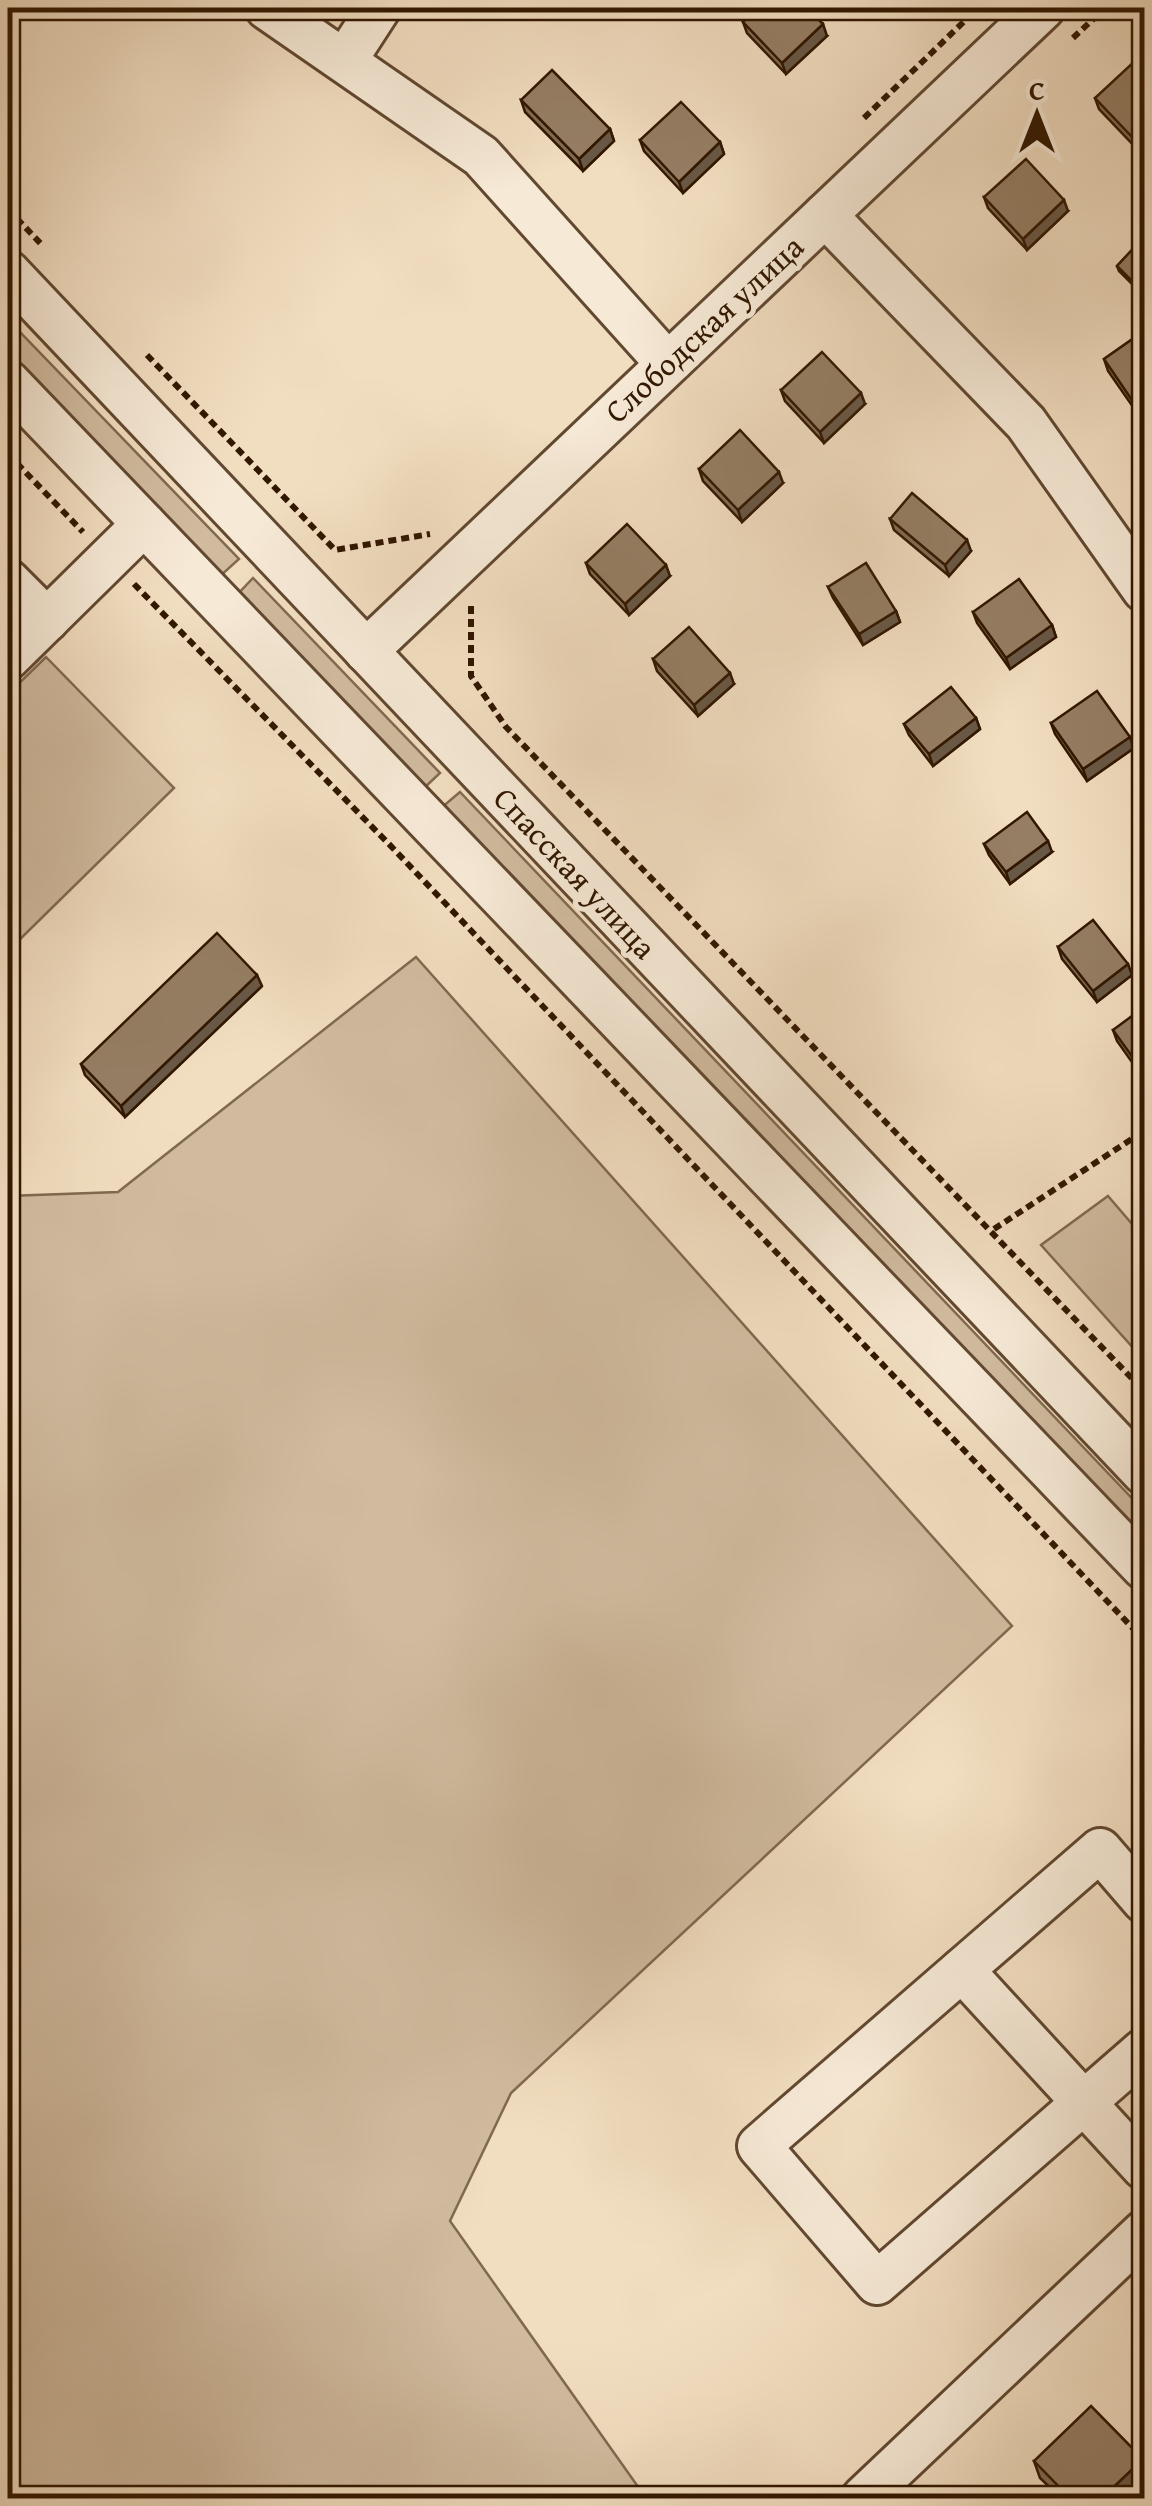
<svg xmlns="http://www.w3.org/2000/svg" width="1152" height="2506" font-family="'Gentium Book Plus',serif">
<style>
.green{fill:#d0bb9f;stroke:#806950;stroke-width:2.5}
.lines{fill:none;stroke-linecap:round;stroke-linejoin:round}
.minor-casing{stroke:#614830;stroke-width:48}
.path{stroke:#311700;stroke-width:6;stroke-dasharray:8 5;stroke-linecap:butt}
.minor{stroke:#f6e9d6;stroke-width:42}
.wall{fill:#806c56;stroke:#311700;stroke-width:2.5}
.shaded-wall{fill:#685846;stroke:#311700;stroke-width:2.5}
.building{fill:#957e64;stroke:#311700;stroke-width:2.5}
.labels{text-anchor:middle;stroke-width:10;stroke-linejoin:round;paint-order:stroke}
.street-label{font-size:32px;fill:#311700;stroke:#f6e9d6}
</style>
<rect width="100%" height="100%" fill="#f1ddc0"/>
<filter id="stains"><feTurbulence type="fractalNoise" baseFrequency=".002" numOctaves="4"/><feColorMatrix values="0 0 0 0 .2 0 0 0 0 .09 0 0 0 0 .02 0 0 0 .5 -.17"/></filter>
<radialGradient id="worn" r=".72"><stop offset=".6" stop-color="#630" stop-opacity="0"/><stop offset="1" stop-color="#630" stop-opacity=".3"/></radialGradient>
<g class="green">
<polygon points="8,329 17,329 239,559 218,578 8,353"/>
<polygon points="253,578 440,773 422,790 235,597"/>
<polygon points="46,657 174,788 8,951 8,694"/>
<polygon points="460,792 1144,1511 1144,1548 441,808"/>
<polygon points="416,957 1012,1626 511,2093 450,2221 646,2498 8,2498 8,1196 118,1192"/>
<polygon points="1108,1196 1144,1238 1144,1360 1041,1245"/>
</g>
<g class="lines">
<g class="minor-casing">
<g id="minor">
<polyline points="267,8 481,156 666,362"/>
<polyline points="346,59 379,8"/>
<polyline points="825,215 1026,423 1144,590"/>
<polyline points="8,272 1144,1473"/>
<polyline points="8,382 1144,1568"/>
<polyline points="8,581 47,620"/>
<polyline points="366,651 1043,8"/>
<polyline points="8,658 144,524"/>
<polyline points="1144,1901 1100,1850 759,2146 877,2283 1144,2050"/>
<polyline points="962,1970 1144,2168"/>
<polyline points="863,2498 1144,2232"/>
</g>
</g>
<g class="path">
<polyline points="1073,38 1105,8"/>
<polyline points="864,118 978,8"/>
<polyline points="8,209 42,245"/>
<polyline points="147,355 335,550 430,534"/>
<polyline points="8,454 83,532"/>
<polyline points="134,584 388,843 1144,1640"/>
<polyline points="471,606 471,676 506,727 1144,1391"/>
<polyline points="994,1229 1144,1131"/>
</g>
<use href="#minor" class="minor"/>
</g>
<g class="wall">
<polygon points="743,22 827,36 786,74 747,33"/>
<polygon points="1144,67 1144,144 1138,150 1099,109 1095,98"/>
<polygon points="521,100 610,129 614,141 583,171 525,112"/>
<polygon points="640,140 720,142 724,154 683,193 644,151"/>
<polygon points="984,197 1068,211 1027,250 988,208"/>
<polygon points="1144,237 1144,296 1119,271 1117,266"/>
<polygon points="1144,331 1144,414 1140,417 1108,371 1104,359"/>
<polygon points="781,390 865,404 824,443 785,401"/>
<polygon points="699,469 783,483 742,522 703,481"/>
<polygon points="890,519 971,551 949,576 894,530"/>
<polygon points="586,563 670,576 629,615 590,574"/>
<polygon points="828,587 896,611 900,622 863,645 833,598"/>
<polygon points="973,612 1052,625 1056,637 1010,669 977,623"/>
<polygon points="653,659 734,684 698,716 657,671"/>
<polygon points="976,718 980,729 933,766 909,735 904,724"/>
<polygon points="1051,723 1130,737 1134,748 1087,781 1055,734"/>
<polygon points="984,844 1052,852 1010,884 989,855"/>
<polygon points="1058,947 1132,975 1097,1002 1062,959"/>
<polygon points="262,986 125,1117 85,1075 81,1064"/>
<polygon points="1144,1025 1144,1079 1117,1041 1113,1030"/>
<polygon points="1034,2461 1144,2464 1144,2479 1125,2498 1061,2498 1040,2478"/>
</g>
<g class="shaded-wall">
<polygon points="823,24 827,36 786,74 782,63"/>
<polygon points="610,129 614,141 583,171 579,159"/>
<polygon points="1144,129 1144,144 1138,150 1134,139"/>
<polygon points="720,142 724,154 683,193 679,182"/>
<polygon points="1064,200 1068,211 1027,250 1023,239"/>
<polygon points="861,393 865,404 824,443 820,432"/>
<polygon points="1144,400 1144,414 1140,417 1136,406"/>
<polygon points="779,472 783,483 742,522 738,510"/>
<polygon points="967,540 971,551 949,576 945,565"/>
<polygon points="666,565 670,576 629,615 625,604"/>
<polygon points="896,611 900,622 863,645 859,634"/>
<polygon points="1052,625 1056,637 1010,669 1006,658"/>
<polygon points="730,673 734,684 698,716 694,705"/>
<polygon points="976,718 980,729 933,766 929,754"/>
<polygon points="1130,737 1134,748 1087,781 1083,769"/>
<polygon points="1048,841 1052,852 1010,884 1006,872"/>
<polygon points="1128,964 1132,975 1097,1002 1093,991"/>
<polygon points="257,975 262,986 125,1117 121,1106"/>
<polygon points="1143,2459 1144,2464 1144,2479 1125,2498 1102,2498"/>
</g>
<g class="building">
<polygon points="758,8 807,8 823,24 782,63 743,22"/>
<polygon points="1137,59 1144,67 1144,129 1134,139 1095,98"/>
<polygon points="552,70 610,129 579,159 521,100"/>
<polygon points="681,102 720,142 679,182 640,140"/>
<polygon points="1026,159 1064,200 1023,239 984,197"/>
<polygon points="1144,237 1144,293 1117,266"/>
<polygon points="1144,331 1144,400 1136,406 1104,359"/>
<polygon points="822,352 861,393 820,432 781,390"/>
<polygon points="740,430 779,472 738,510 699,469"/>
<polygon points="912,493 967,540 945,565 890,519"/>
<polygon points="627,524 666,565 625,604 586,563"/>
<polygon points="866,563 896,611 859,634 828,587"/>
<polygon points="1019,579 1052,625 1006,658 973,612"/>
<polygon points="689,627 730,673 694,705 653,659"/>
<polygon points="951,687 976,718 929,754 904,724"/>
<polygon points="1097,691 1130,737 1083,769 1051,723"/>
<polygon points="1027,812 1048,841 1006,872 984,844"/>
<polygon points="1144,839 1144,859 1135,846"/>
<polygon points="1093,920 1128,964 1093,991 1058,947"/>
<polygon points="217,933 257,975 121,1106 81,1064"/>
<polygon points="1136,1013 1144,1025 1144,1073 1113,1030"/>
<polygon points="1091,2406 1143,2459 1102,2498 1070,2498 1034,2461"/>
</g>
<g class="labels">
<g class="street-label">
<text transform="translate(704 329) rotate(-43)" y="11">Слободская улица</text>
<text transform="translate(575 873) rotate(47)" y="11">Спасская улица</text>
</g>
</g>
<rect width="1152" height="2506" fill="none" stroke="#f1ddc0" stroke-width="40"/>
<rect x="10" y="10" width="1132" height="2486" fill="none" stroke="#311700" stroke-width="5"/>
<rect x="20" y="20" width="1112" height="2466" fill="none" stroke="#311700" stroke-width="2.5"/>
<g transform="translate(1037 115)" stroke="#f6e9d6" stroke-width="8" paint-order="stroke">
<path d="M0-8L18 38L0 25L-18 38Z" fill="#311700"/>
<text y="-15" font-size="28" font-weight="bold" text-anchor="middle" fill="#311700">С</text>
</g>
<rect width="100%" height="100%" filter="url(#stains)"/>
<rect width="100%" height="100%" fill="url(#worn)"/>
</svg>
